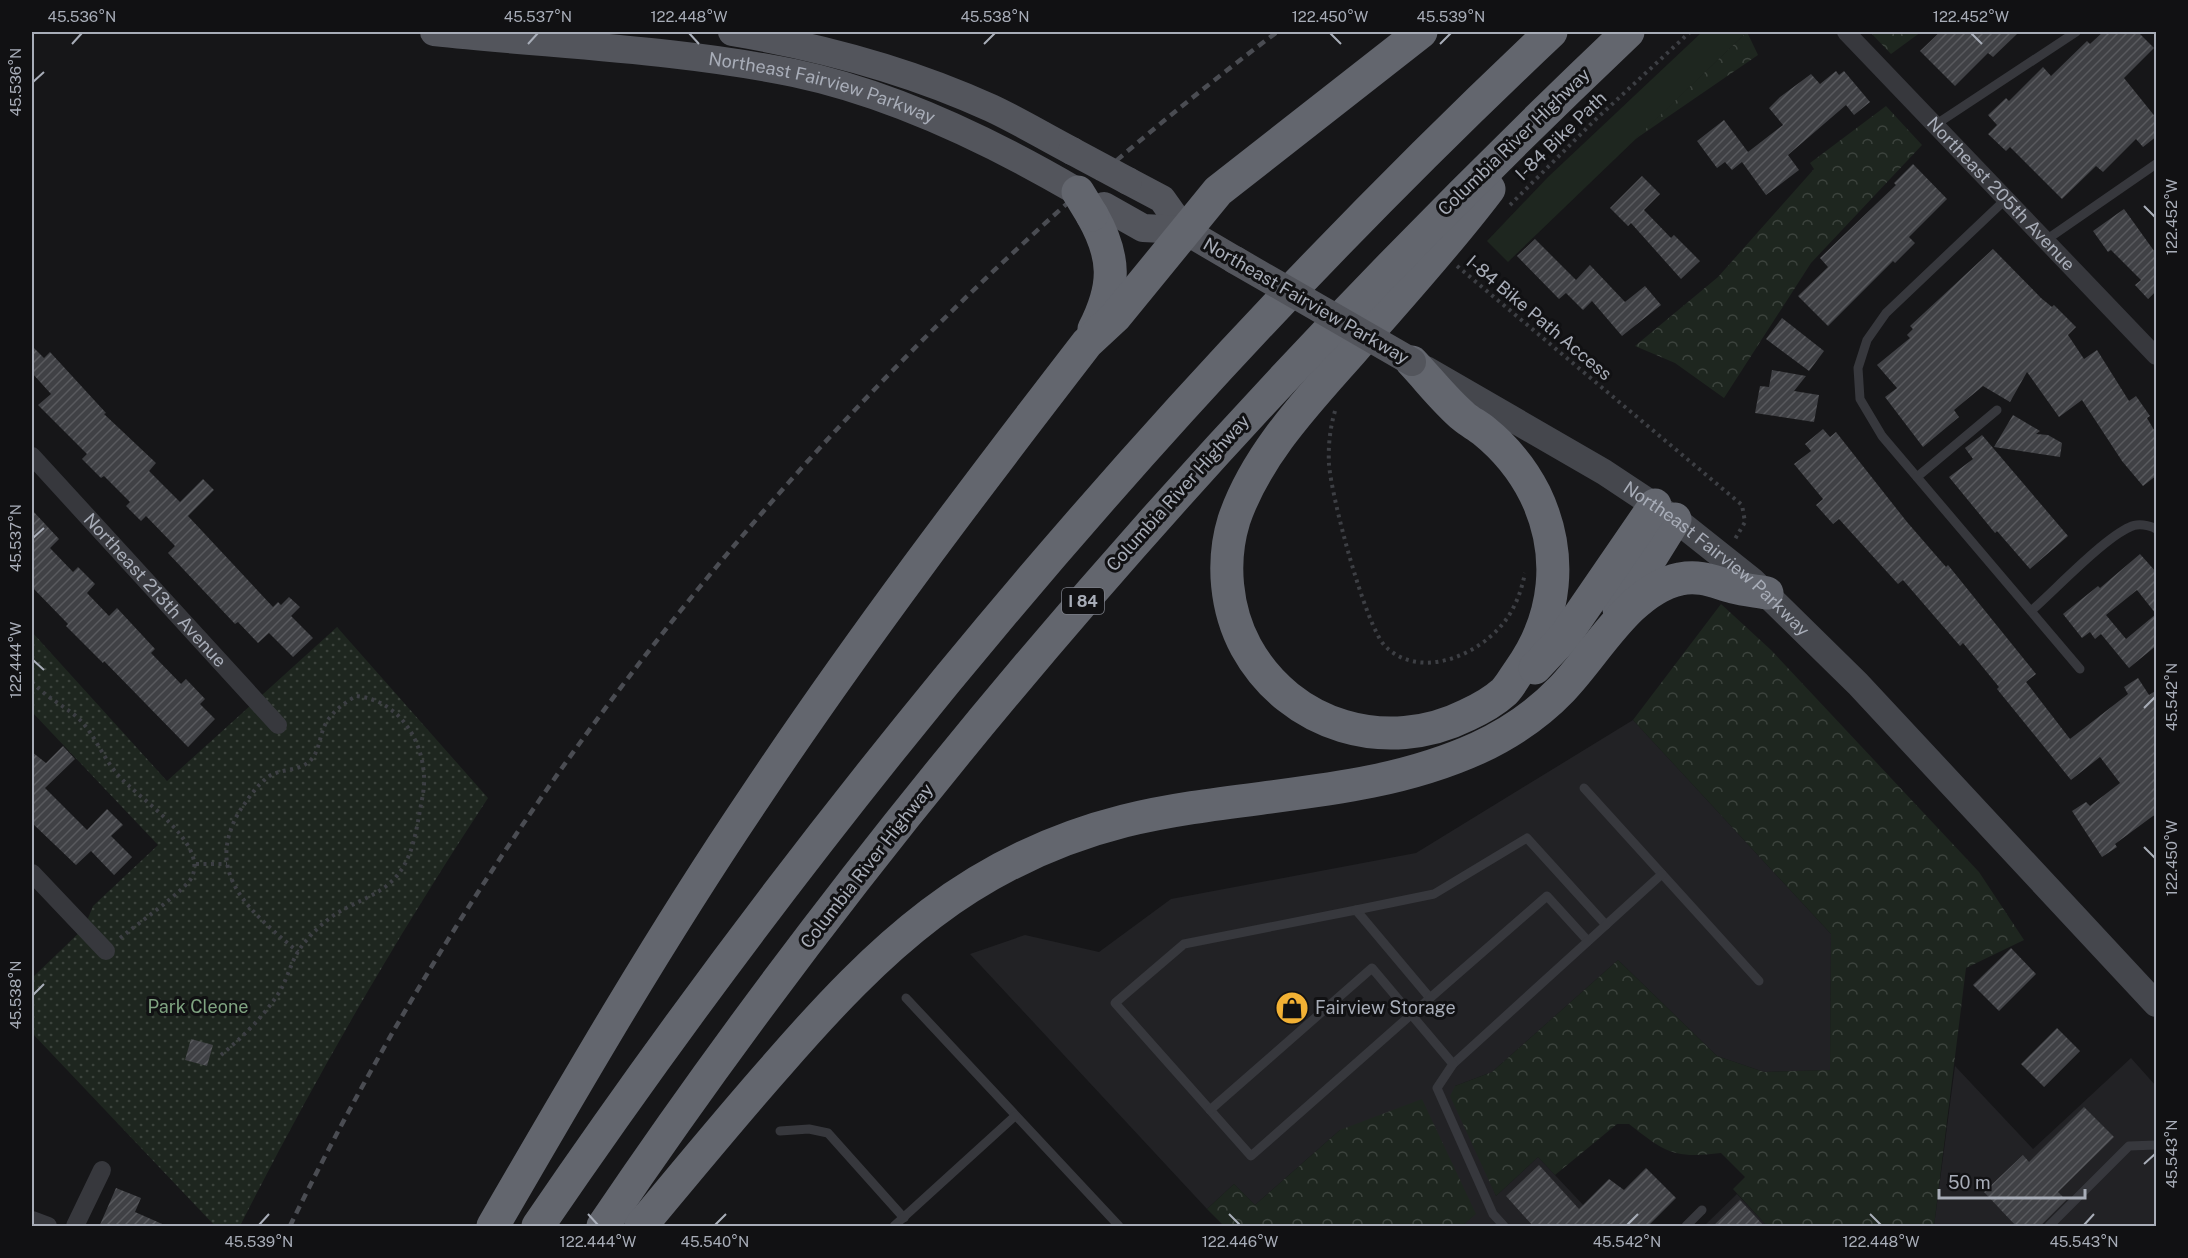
<svg xmlns="http://www.w3.org/2000/svg" width="2188" height="1258" font-family="'Public Sans',sans-serif">
<style>
.built{fill:#222225}
.green{fill:#1e261f}
.forest{fill:url(#forest-crowns)}
.park{fill:url(#park-dots)}
.building{fill:url(#building-hatch);fill-rule:evenodd}
.lines{fill:none;stroke-linecap:round;stroke-linejoin:round}
.path{stroke:#3d3f44;stroke-width:4;stroke-dasharray:3 4.5;stroke-linecap:butt}
.service{stroke:#37383d;stroke-width:9}
.minor{stroke:#37383d;stroke-width:18}
.secondary{stroke:#45474d;stroke-width:26}
.primary{stroke:#53555c;stroke-width:28}
.motorway{stroke:#63666e;stroke-width:33}
.rail{stroke:#4a4c52;stroke-width:4.5;stroke-dasharray:8 6;stroke-linecap:butt}
.primary-bridge{stroke:#53555c;stroke-width:28}
.motorway-bridge{stroke:#63666e;stroke-width:33}
.ticks{fill:none;stroke:#a8adb8;stroke-width:2}
.labels{text-anchor:middle;stroke-width:6;stroke-linejoin:round;paint-order:stroke}
.shield{fill:#111113;stroke:#7b7e86;stroke-width:1.5}
.shield-label{font-size:16px;font-weight:bold;fill:#a8adb8}
.street-label{font-size:18px;fill:#a8adb8;stroke:#111113}
.park-label{font-size:18px;fill:#7fa381;stroke:#111113}
.poi-label{font-size:18px;fill:#a8adb8;stroke:#111113;text-anchor:start}
.neatline{fill:none;stroke:#a8adb8;stroke-width:2}
.ticks-label{font-size:15px;text-anchor:middle;fill:#a8adb8}
</style>
<defs>
<pattern id="forest-crowns" width="20" height="18" patternUnits="userSpaceOnUse" patternTransform="scale(1.5)"><rect width="20" height="18" fill="#1e261f"/><path d="M2 6a3 3 0 1 1 6 0M12 15a3 3 0 1 1 6 0" fill="none" stroke="#3c433d"/></pattern>
<pattern id="park-dots" width="8" height="8" patternUnits="userSpaceOnUse" patternTransform="scale(1.5)"><rect width="8" height="8" fill="#1e261f"/><path d="M2 2h.1M6 6h.1" fill="none" stroke="#3c433d" stroke-width="1.8" stroke-linecap="round"/></pattern>
<pattern id="building-hatch" width="6" height="6" patternUnits="userSpaceOnUse" patternTransform="scale(1.5)"><rect width="6" height="6" fill="#404145"/><path d="M-1 1l2-2M0 6l6-6M5 7l2-2" fill="none" stroke="#595a5e"/></pattern>
</defs>
<rect width="100%" height="100%" fill="#161618"/>
<g class="built">
<polygon points="1633,720 1831,934 1830,1070 1764,1072 1717,1056 1618,960 1492,1072 1455,1086 1496,1196 1538,1157 1603,1226 1462,1226 1475,1214 1340,1130 1255,1205 1234,1184 1207,1209 970,954 1025,935 1099,952 1171,899 1416,853"/>
<polygon points="2131,1058 2156,1086 2156,1226 1934,1226 1955,1066 2033,1149"/>
<polygon points="1737,1194 1767,1226 1704,1226"/>
</g>
<polygon class="green" points="1702,32 1747,32 1508,262 1487,241 1548,177"/>
<g class="forest">
<polygon points="1747,32 1758,55 1634,140"/>
<polygon points="1870,32 1921,32 1891,54"/>
<polygon points="1886,106 1922,145 1811,263 1724,398 1675,363 1635,346 1718,277 1814,169 1810,163"/>
<path d="M1721 604 1771 650 1979 872 2024 940 1966 968 1934 1226H1767L1733 1189 1745 1177 1721 1153C1673 1159 1665 1152 1629 1124H1617L1555 1175 1538 1157 1496 1196 1450 1096 1455 1086 1492 1072 1618 960 1717 1056 1764 1072 1830 1070 1831 934 1633 720Z"/>
<polygon points="1422,1099 1476,1214 1462,1226 1224,1226 1207,1209 1234,1184 1255,1205 1340,1130"/>
</g>
<path class="park" d="M337 627 488 798C396 938 316 1076 240 1226H215L32 1033V978L84 928 93 906 158 845 32 712V632L167 781Z"/>
<g class="building">
<polygon points="1940,32 2019,32 1993,57 1988,53 1955,86 1920,51"/>
<polygon points="2103,32 2138,32 2154,48 2124,78 2157,119 2157,136 2143,147 2136,139 2103,172 2096,166 2062,199 2010,147 2006,151 1988,134 1997,125 1988,115 2006,98 2009,101 2043,67 2051,76 2087,41 2090,44"/>
<polygon points="1836,71 1839,75 1844,71 1870,102 1854,115 1846,105 1788,155 1799,170 1766,195 1742,162 1732,170 1725,162 1717,168 1697,141 1724,120 1748,152 1783,125 1769,108 1780,97 1811,74 1820,84"/>
<polygon points="1913,164 1947,199 1909,237 1915,243 1895,263 1893,261 1828,326 1798,296 1828,267 1820,258 1896,185 1894,183"/>
<polygon points="1642,176 1660,194 1644,210 1671,238 1674,235 1700,261 1681,279 1631,223 1628,226 1610,208"/>
<polygon points="2124,209 2157,255 2157,296 2154,293 2148,299 2135,285 2141,280 2111,250 2108,252 2093,231"/>
<polygon points="1535,239 1576,280 1590,265 1625,302 1645,286 1661,305 1622,336 1592,301 1583,310 1566,293 1559,299 1517,256"/>
<polygon points="1993,249 2041,298 2052,307 2054,305 2076,327 2068,335 2084,359 2097,350 2129,401 2136,396 2150,416 2147,418 2157,435 2157,475 2143,486 2122,461 2082,400 2059,417 2027,372 2010,402 1983,386 1954,410 1959,417 1923,447 1885,397 1897,388 1877,365 1910,338 1907,335 1913,329 1910,326"/>
<polygon points="1782,318 1824,351 1809,371 1766,339"/>
<polygon points="32,346 44,358 50,352 106,413 104,414 156,463 149,471 180,502 203,479 214,490 188,516 273,607 278,602 281,605 289,597 300,607 291,616 313,638 293,657 269,633 258,643 238,622 235,624 168,553 175,546 146,516 141,521 126,506 130,502 104,476 101,478 82,459 87,454 38,405 51,394 32,373"/>
<polygon points="1772,370 1806,376 1794,391 1819,395 1814,422 1755,413 1760,386 1769,387"/>
<polygon points="2013,415 2040,431 2036,434 2048,435 2062,443 2060,457 1994,447"/>
<polygon points="1823,429 1830,437 1836,432 1907,522 1946,567 1948,565 2036,674 2026,682 2070,739 2128,694 2124,687 2138,678 2149,695 2157,690 2157,813 2115,844 2117,847 2102,857 2072,811 2086,802 2090,806 2120,783 2100,757 2071,780 1997,689 1999,687 1963,643 1960,646 1903,580 1898,584 1839,519 1833,524 1816,505 1823,499 1794,464 1811,451 1805,444"/>
<polygon points="1982,435 2068,536 2030,569 1997,531 1995,533 1949,477 1973,459 1965,448"/>
<polygon points="32,510 59,539 50,548 73,572 78,567 95,584 87,593 109,616 117,608 155,649 151,653 181,684 186,679 205,699 200,704 215,719 188,747 104,661 103,663 66,626 68,624 32,587"/>
<path d="M2140 554 2157 573V645L2129 668 2101 634 2095 639 2090 632 2082 638 2063 614 2098 586 2100 588ZM2137 590 2156 614 2126 639 2106 615Z"/>
<polygon points="63,746 75,759 45,788 87,830 107,809 123,825 111,836 132,857 114,875 91,851 76,865 32,823 32,752 46,763"/>
<polygon points="2011,948 2036,974 1999,1011 1973,985"/>
<polygon points="2057,1028 2080,1051 2044,1087 2021,1064"/>
<polygon points="191,1039 213,1045 207,1066 185,1060"/>
<polygon points="2084,1107 2114,1137 2058,1192 2066,1200 2039,1227 2017,1227 1984,1192 2023,1155 2029,1162"/>
<polygon points="1539,1165 1579,1209 1609,1179 1624,1190 1646,1168 1676,1198 1647,1227 1534,1227 1506,1196"/>
<polygon points="116,1188 141,1198 135,1212 169,1227 99,1227"/>
<polygon points="1740,1200 1765,1227 1712,1227"/>
</g>
<g class="lines">
<g class="path">
<polyline points="1510,205 1594,121 1690,32"/>
<polyline points="1457,266 1742,505 1745,522 1735,539"/>
<path d="M1335 411C1330 428 1328 446 1329 464 1331 496 1365 625 1385 646 1418 679 1473 658 1501 626 1514 611 1521 593 1525 573"/>
<path d="M32 682C46 698 68 707 82 722 96 738 104 759 118 775 139 799 208 842 192 877 186 890 133 927 119 939"/>
<polyline points="196,864 227,864"/>
<path d="M221 1055C243 1037 265 1015 280 991 289 975 292 957 305 942 314 931 327 919 339 912 357 901 379 895 394 879 410 863 415 838 419 816 421 803 425 789 424 776 422 737 397 700 356 696 344 703 330 713 324 727 319 739 319 752 310 761 298 772 280 768 268 777 256 786 247 800 239 812 202 876 254 914 298 952"/>
</g>
<g class="service">
<polyline points="1935,125 2076,32"/>
<polyline points="2006,199 1886,313 1867,340 1858,368 1860,399 1882,436 2080,669"/>
<polyline points="2046,240 2156,164"/>
<polyline points="1917,477 1997,410"/>
<path d="M2031 611C2054 591 2104 538 2130 527 2137 523 2150 525 2156 529"/>
<polyline points="1584,788 1759,981"/>
<polygon points="1356,910 1430,998 1251,1156 1115,1003 1184,944"/>
<polyline points="1356,910 1434,894 1527,838 1606,925"/>
<polyline points="906,998 1119,1226"/>
<polyline points="1430,998 1547,896 1588,941"/>
<polyline points="1453,1064 1662,874"/>
<polyline points="1210,1110 1372,968 1453,1064 1437,1088 1493,1214 1504,1226"/>
<polyline points="780,1131 809,1129 828,1133 904,1218"/>
<polyline points="894,1226 1015,1116"/>
<polyline points="1686,1226 1702,1210"/>
<polyline points="2049,1226 2129,1146 2156,1145"/>
</g>
<g class="minor">
<path id="s1" d="M1846 32 2156 356"/>
<path id="s2" d="M32 456 278 725"/>
<polyline points="32,873 106,951"/>
<polyline points="32,1220 48,1226"/>
<polyline points="75,1226 102,1170"/>
</g>
<path class="secondary" id="s3" d="M1426 369 1604 472 1675 519 1753 581 1858 684 2156 1004"/>
<g class="primary">
<path id="s4" d="M434 32C554 45 676 49 794 73 894 94 991 141 1078 192"/>
<path d="M732 32C821 47 908 70 991 108 1019 121 1045 137 1072 151"/>
<polyline points="1128,181 1162,199 1184,230 1235,260"/>
<polyline points="1104,206 1143,228 1184,230"/>
</g>
<g class="motorway">
<path d="M1092 215C1116 257 1116 286 1094 329"/>
<path d="M1412 362C1429 380 1445 401 1464 417 1470 422 1478 426 1484 431 1505 448 1523 470 1535 494 1564 554 1557 618 1519 671 1514 678 1510 686 1504 692 1494 701 1480 709 1467 715 1387 755 1290 727 1246 647 1226 610 1221 562 1234 520 1256 455 1307 402 1352 351 1398 298 1446 246 1489 189"/>
<polyline points="1619,609 1675,519"/>
<polyline points="1535,668 1565,636 1655,505"/>
<path d="M493 1226C577 1081 661 936 755 797 859 641 972 492 1087 343L1115 317 1218 191 1421 32"/>
<path d="M538 1226C833 794 1170 391 1551 32"/>
<path d="M603 1226C898 790 1247 394 1628 32"/>
<path d="M641 1226C686 1172 731 1117 778 1064 879 948 970 860 1124 821 1242 792 1366 799 1478 748 1508 734 1539 713 1562 689 1596 654 1629 590 1680 579 1701 575 1714 582 1733 587 1744 590 1756 591 1767 593"/>
</g>
<path class="rail" d="M290 1226C517 760 862 343 1277 32"/>
<g class="primary-bridge">
<polyline points="1072,151 1128,181"/>
<polyline points="1235,260 1412,362"/>
</g>
<polyline class="motorway-bridge" points="1078,192 1092,215"/>
</g>
<path class="ticks" d="M689 33 699 44M1330 33 1341 44M1971 33 1982 44M72 44 82 33M528 44 538 33M984 44 995 33M1440 44 1451 33M33 82 44 72M2144 206 2155 217M33 538 44 528M33 660 44 670M2144 708 2155 697M2144 847 2155 858M33 995 44 984M2144 1164 2155 1154M588 1214 598 1225M1229 1214 1240 1225M1870 1214 1881 1225M259 1225 269 1214M715 1225 726 1214M1627 1225 1638 1214M2084 1225 2094 1214"/>
<defs>
<g id="shop-disc" transform="scale(1.725)"><circle r="9.5" fill="#f2b134" stroke="#111113"/><path d="M-5-2.5h2.3a2.7 3.5 0 0 1 5.4 0H5L5.5 6h-11ZM-1.5-2.5h3a1.5 2.3 0 0 0-3 0Z" fill="#111"/></g>
</defs>
<g fill-rule="evenodd">
<use href="#shop-disc" x="1292" y="1008"/>
</g>
<g class="labels">
<rect class="shield" x="1062" y="588" width="42" height="26" rx="4.5"/>
<g class="shield-label">
<text x="1083" y="607">I 84</text>
</g>
<g class="street-label">
<text dy="6" stroke="none"><textPath href="#s4" startOffset="393">Northeast Fairview Parkway</textPath></text>
<text transform="translate(1561 136) rotate(-44)" y="6">I-84 Bike Path</text>
<text transform="translate(1514 142) rotate(-44)" y="6">Columbia River Highway</text>
<text dy="6" stroke="none"><textPath href="#s1" startOffset="224">Northeast 205th Avenue</textPath></text>
<text transform="translate(1306 301) rotate(30)" y="6">Northeast Fairview Parkway</text>
<text transform="translate(1539 318) rotate(40)" y="6">I-84 Bike Path Access</text>
<text transform="translate(1178 493) rotate(-48)" y="6">Columbia River Highway</text>
<text dy="6" stroke="none"><textPath href="#s3" startOffset="348">Northeast Fairview Parkway</textPath></text>
<text dy="6" stroke="none"><textPath href="#s2" startOffset="182">Northeast 213th Avenue</textPath></text>
<text transform="translate(867 866) rotate(-52)" y="6">Columbia River Highway</text>
</g>
<g class="park-label">
<text x="198" y="1013">Park Cleone</text>
</g>
<g class="poi-label">
<text x="1315" y="1014">Fairview Storage</text>
</g>
</g>
<rect width="2188" height="1258" fill="none" stroke="#111113" stroke-width="66"/>
<path d="M1939 1189v9h146v-9" fill="none" stroke="#a8adb8" stroke-width="3"/>
<text x="1948" y="1189" font-size="18" fill="#a8adb8" stroke="#111113" stroke-width="4.5" paint-order="stroke">50 m</text>
<rect x="33" y="33" width="2122" height="1192" class="neatline"/>
<g class="ticks-label">
<text x="82" y="22">45.536°N</text>
<text x="538" y="22">45.537°N</text>
<text x="689" y="22">122.448°W</text>
<text x="995" y="22">45.538°N</text>
<text x="1330" y="22">122.450°W</text>
<text x="1451" y="22">45.539°N</text>
<text x="1971" y="22">122.452°W</text>
<text transform="translate(16 82) rotate(-90)" y="5">45.536°N</text>
<text transform="translate(2172 217) rotate(-90)" y="5">122.452°W</text>
<text transform="translate(16 538) rotate(-90)" y="5">45.537°N</text>
<text transform="translate(16 660) rotate(-90)" y="5">122.444°W</text>
<text transform="translate(2172 697) rotate(-90)" y="5">45.542°N</text>
<text transform="translate(2172 858) rotate(-90)" y="5">122.450°W</text>
<text transform="translate(16 995) rotate(-90)" y="5">45.538°N</text>
<text transform="translate(2172 1154) rotate(-90)" y="5">45.543°N</text>
<text x="259" y="1247">45.539°N</text>
<text x="598" y="1247">122.444°W</text>
<text x="715" y="1247">45.540°N</text>
<text x="1240" y="1247">122.446°W</text>
<text x="1627" y="1247">45.542°N</text>
<text x="1881" y="1247">122.448°W</text>
<text x="2084" y="1247">45.543°N</text>
</g>
</svg>
